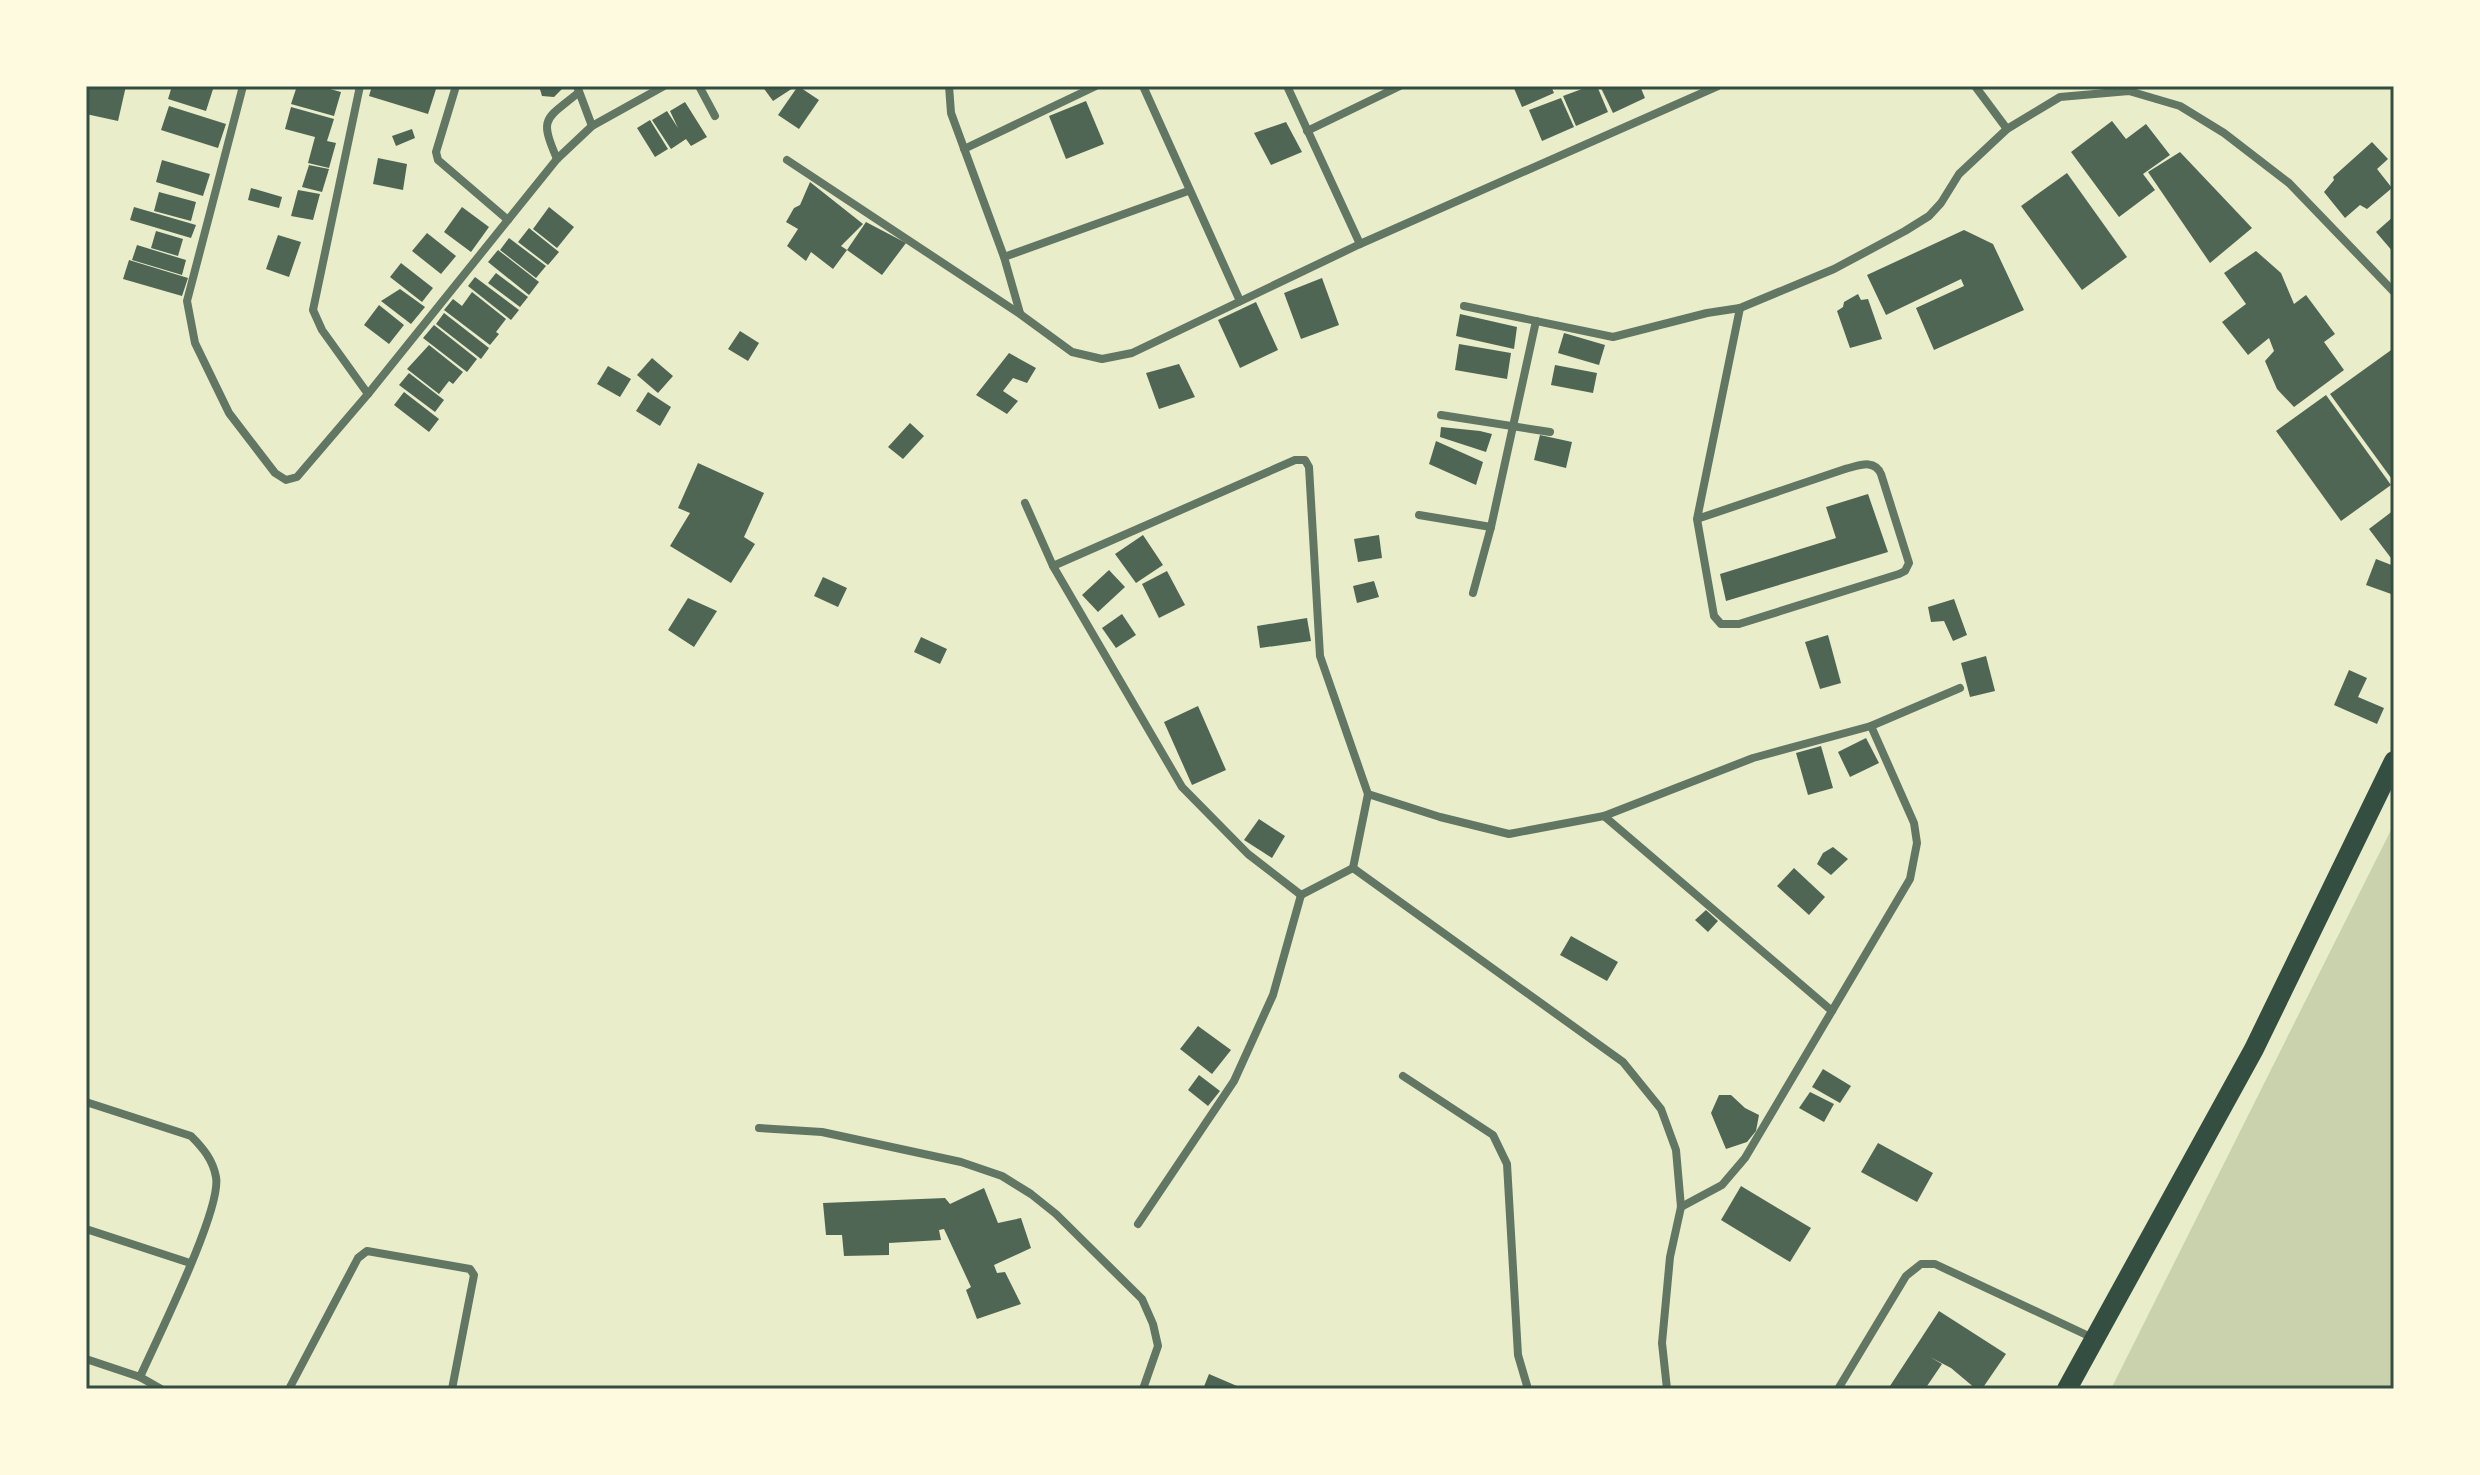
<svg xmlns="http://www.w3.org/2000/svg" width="2480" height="1475" font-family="Figtree,sans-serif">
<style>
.green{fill:#cad2ad}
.building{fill:#4f6655}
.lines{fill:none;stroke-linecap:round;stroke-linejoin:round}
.minor{stroke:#617663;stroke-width:8}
.primary{stroke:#344e41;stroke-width:20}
.neatline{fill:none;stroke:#344e41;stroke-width:3}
</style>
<rect width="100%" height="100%" fill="#e9edc9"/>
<polygon class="green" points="2394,824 2394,1389 2111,1389"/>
<g class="building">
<polygon points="88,86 126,86 118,121 86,114"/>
<polygon points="172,86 214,86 206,111 168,99"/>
<polygon points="297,86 319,86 341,92 334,116 291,104"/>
<polygon points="372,86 437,86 428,114 369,96"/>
<polygon points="539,86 561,86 562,89 554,97 542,96"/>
<polygon points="762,86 791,86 793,88 773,101"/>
<polygon points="798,86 819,100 799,129 778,115"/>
<polygon points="1513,86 1551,86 1554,93 1522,107"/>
<polygon points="1590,86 1597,86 1608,112 1576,126 1563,96"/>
<polygon points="1600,86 1640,86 1645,98 1613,113"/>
<polygon points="1561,98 1574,127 1542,141 1529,110"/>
<polygon points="1086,101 1104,144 1066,159 1049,116"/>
<polygon points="685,102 707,137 691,146 686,139 671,149 652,120 667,111 678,128 670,111"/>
<polygon points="169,106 226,124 218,148 161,130"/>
<polygon points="291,107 334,119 327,141 336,143 329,168 308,163 315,137 285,129"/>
<polygon points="650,120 668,149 655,157 637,128"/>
<polygon points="2112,121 2126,139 2146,124 2170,155 2143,174 2155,190 2119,217 2071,152"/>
<polygon points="1286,122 1302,152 1271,165 1254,133"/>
<polygon points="412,129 415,138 396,146 392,136"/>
<polygon points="2372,142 2388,159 2377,169 2392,188 2367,209 2360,205 2345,218 2324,192 2334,180 2333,177"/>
<polygon points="2180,152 2252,228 2210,263 2148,172"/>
<polygon points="378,158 407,164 403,190 373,184"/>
<polygon points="162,160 210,174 203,196 156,182"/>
<polygon points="309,165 329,169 322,192 302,187"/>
<polygon points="2067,173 2127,257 2082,290 2021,206"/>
<polygon points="810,182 863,224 841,246 847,250 833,269 811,252 806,261 787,246 798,229 786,222 794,208 800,205"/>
<polygon points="251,188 282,197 279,208 248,200"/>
<polygon points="298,190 320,194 313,220 291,216"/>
<polygon points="159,192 196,202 191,221 154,211"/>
<polygon points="134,207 196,225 191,238 130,220"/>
<polygon points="462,207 489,227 471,252 444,232"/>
<polygon points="549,207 574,227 557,248 533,229"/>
<polygon points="2394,216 2394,253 2376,232"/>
<polygon points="866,222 906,243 882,275 847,250"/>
<polygon points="529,228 559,252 548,265 518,242"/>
<polygon points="1964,230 1993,244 2024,310 1934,350 1916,308 1964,286 1961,279 1886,315 1867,275"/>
<polygon points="156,231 183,239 178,256 151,248"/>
<polygon points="427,233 456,256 441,274 412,251"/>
<polygon points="278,235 301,242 289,277 266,269"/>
<polygon points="509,238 546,266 536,278 500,250"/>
<polygon points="137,245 186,260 182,275 132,260"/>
<polygon points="498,250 539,282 529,295 488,262"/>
<polygon points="2256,251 2281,273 2294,304 2306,295 2335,334 2324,342 2344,370 2294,407 2277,389 2265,361 2274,351 2269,338 2248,355 2222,322 2246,304 2224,273"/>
<polygon points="129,260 188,278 182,296 123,279"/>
<polygon points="401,263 433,288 422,302 390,277"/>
<polygon points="496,273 528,297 520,307 488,283"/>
<polygon points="475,277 519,310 511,320 468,286"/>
<polygon points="1322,278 1339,325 1301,339 1284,293"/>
<polygon points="400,289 425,307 411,324 381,301"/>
<polygon points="472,292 506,319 496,332 499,334 490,345 444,310 453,299 462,306"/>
<polygon points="1858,294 1861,300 1868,299 1882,339 1850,348 1837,311 1843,307 1844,302"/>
<polygon points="1256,302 1278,350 1240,368 1218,320"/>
<polygon points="379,305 404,325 389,344 364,325"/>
<polygon points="444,313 489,348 481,359 436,324"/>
<polygon points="1460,314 1517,327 1514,349 1456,336"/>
<polygon points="434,325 477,359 467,372 423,338"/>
<polygon points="740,331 759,343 748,361 728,349"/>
<polygon points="1564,333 1605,345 1599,365 1558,353"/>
<polygon points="1459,344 1511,353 1507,379 1455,370"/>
<polygon points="429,345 463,372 453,384 449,381 439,394 407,369"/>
<polygon points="2394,348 2394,482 2330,394"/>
<polygon points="1009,353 1036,368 1027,383 1013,378 1003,391 1018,401 1007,414 976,395"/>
<polygon points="652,358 673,376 658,393 637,375"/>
<polygon points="1179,364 1195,397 1159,409 1146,373"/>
<polygon points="1555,365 1597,373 1593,393 1551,385"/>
<polygon points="608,366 631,379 620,397 597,384"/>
<polygon points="409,373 444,400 435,412 399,385"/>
<polygon points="404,392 439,419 429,432 394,405"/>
<polygon points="648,392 671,407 660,426 636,411"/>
<polygon points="2326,395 2391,485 2341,521 2276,431"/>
<polygon points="910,423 924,436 903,459 888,447"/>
<polygon points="1441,427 1480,431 1492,434 1486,452 1440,437"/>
<polygon points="1540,435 1572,442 1566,468 1534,460"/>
<polygon points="1436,441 1483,462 1476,485 1429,464"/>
<polygon points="698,463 764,493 744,537 755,544 731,583 670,546 690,513 678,508"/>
<polygon points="1868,494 1888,552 1726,601 1720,574 1836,538 1826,507"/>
<polygon points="2394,510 2394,562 2369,529"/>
<polygon points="1143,535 1163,565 1136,583 1115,554"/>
<polygon points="1379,535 1382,558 1358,562 1354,539"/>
<polygon points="2376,559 2394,566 2394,595 2366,585"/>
<polygon points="1109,570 1125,587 1098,612 1082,595"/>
<polygon points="1167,571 1185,605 1159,618 1142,584"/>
<polygon points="823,577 847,588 838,607 814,596"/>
<polygon points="1374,581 1379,597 1357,603 1353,586"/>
<polygon points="688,598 717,611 694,647 668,630"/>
<polygon points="1954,599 1967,635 1953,641 1944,621 1931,622 1928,607"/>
<polygon points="1122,614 1136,635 1116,648 1102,628"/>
<polygon points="1307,618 1311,641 1260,648 1257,626"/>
<polygon points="1828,635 1841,683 1820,689 1805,642"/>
<polygon points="921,637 947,649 940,664 914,652"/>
<polygon points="1986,656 1995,691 1970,697 1961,663"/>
<polygon points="2349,670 2367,678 2358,697 2384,708 2377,724 2334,705"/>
<polygon points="1198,706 1226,770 1192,785 1164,722"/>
<polygon points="1866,738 1879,763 1850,777 1838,752"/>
<polygon points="1821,746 1833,788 1808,795 1796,753"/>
<polygon points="1259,819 1285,836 1272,858 1244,840"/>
<polygon points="1833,847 1848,859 1831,875 1817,864 1823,853"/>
<polygon points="1794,868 1825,897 1809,915 1777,886"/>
<polygon points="1706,910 1718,921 1708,932 1695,920"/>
<polygon points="1571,936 1618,962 1607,981 1560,955"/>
<polygon points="1198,1026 1231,1050 1212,1074 1180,1049"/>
<polygon points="1823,1069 1851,1086 1840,1103 1812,1087"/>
<polygon points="1199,1075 1220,1091 1208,1106 1188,1090"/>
<polygon points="1810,1092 1834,1104 1824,1122 1799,1108"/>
<polygon points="1719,1095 1731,1095 1745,1108 1759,1115 1756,1131 1747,1142 1726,1149 1711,1113"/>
<polygon points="1878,1143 1933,1173 1917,1202 1861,1172"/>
<polygon points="1741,1186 1811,1228 1790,1262 1721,1220"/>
<polygon points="984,1188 998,1223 1021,1218 1031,1248 994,1265 997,1273 1005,1272 1021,1304 977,1319 966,1290 971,1287 944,1229 939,1230 941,1240 889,1243 889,1255 844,1256 842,1235 826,1235 823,1203 945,1198 950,1204"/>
<polygon points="1939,1311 2006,1354 1982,1389 1976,1389 1951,1368 1930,1357 1942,1364 1925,1389 1888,1389"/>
<polygon points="1209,1374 1244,1389 1203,1389"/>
</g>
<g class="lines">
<g class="minor">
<polyline points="243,86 187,301 195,343 229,413 275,473 286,480 297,477 368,394 557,159 592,126 664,86"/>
<polyline points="360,86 313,310 322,330 368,394"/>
<polyline points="456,86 436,152 438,160 508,220"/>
<polyline points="577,86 592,126"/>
<polyline points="699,86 715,116"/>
<polyline points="949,86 951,113 1004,257 1020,313"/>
<polyline points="1143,86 1240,301"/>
<polyline points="1287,86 1360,244"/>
<polyline points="1975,86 2007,129"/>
<polyline points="1307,131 1400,86"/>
<polyline points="964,149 1096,86"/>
<path d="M557 159C539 117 545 120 578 93"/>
<polyline points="787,160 1020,314 1072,352 1102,359 1132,353 1360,244 1718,86"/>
<polyline points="1004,257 1188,191"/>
<polyline points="1464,306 1613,337 1707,313 1740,308 1834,269 1905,231 1929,216 1941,203 1959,174 2007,129 2060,97 2129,91 2180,106 2224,133 2289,183 2394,292"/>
<polyline points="1441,415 1550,432"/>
<polyline points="1025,503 1053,566 1182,787 1248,854 1301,895"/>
<polyline points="1419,515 1491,527"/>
<path d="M1697 519 1845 469C1858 466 1874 458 1881 474L1909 563 1905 571 1899 574 1739 624H1721L1714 616 1697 519 1740 308"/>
<polyline points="1053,566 1295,460 1305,460 1309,467 1320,656 1368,794 1440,817 1509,834 1604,816 1753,758 1871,726 1960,688"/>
<polyline points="1473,593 1491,527 1536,321"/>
<polyline points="1604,816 1832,1011"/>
<polyline points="1353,868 1623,1062 1661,1109 1676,1150 1681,1207 1670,1257 1662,1343 1667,1389"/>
<polyline points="1353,868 1368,794"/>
<polyline points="1301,895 1353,868"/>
<polyline points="1403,1076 1493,1135 1507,1164 1518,1355 1528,1389"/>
<path d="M86 1102 191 1136C203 1148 213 1160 216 1177 222 1209 156 1341 140 1377"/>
<polyline points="759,1128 822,1132 961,1162 1002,1176 1031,1194 1056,1214 1142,1299 1153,1324 1158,1346 1143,1389"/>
<polyline points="1681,1207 1722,1185 1745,1158 1910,879 1917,843 1914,823 1871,726"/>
<polyline points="1138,1224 1234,1081 1273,995 1301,895"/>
<polyline points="86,1229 190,1263"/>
<polyline points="86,1359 140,1377 161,1389"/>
<polyline points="289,1389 358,1258 367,1251 470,1269 474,1275 452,1389"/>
<polyline points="1838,1389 1906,1276 1921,1264 1935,1264 2093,1338"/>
</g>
<polyline class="primary" points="2067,1389 2254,1049 2394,761"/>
</g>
<rect width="2480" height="1475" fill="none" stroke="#fefae0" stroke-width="176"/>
<rect x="88" y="88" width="2304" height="1299" class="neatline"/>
</svg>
